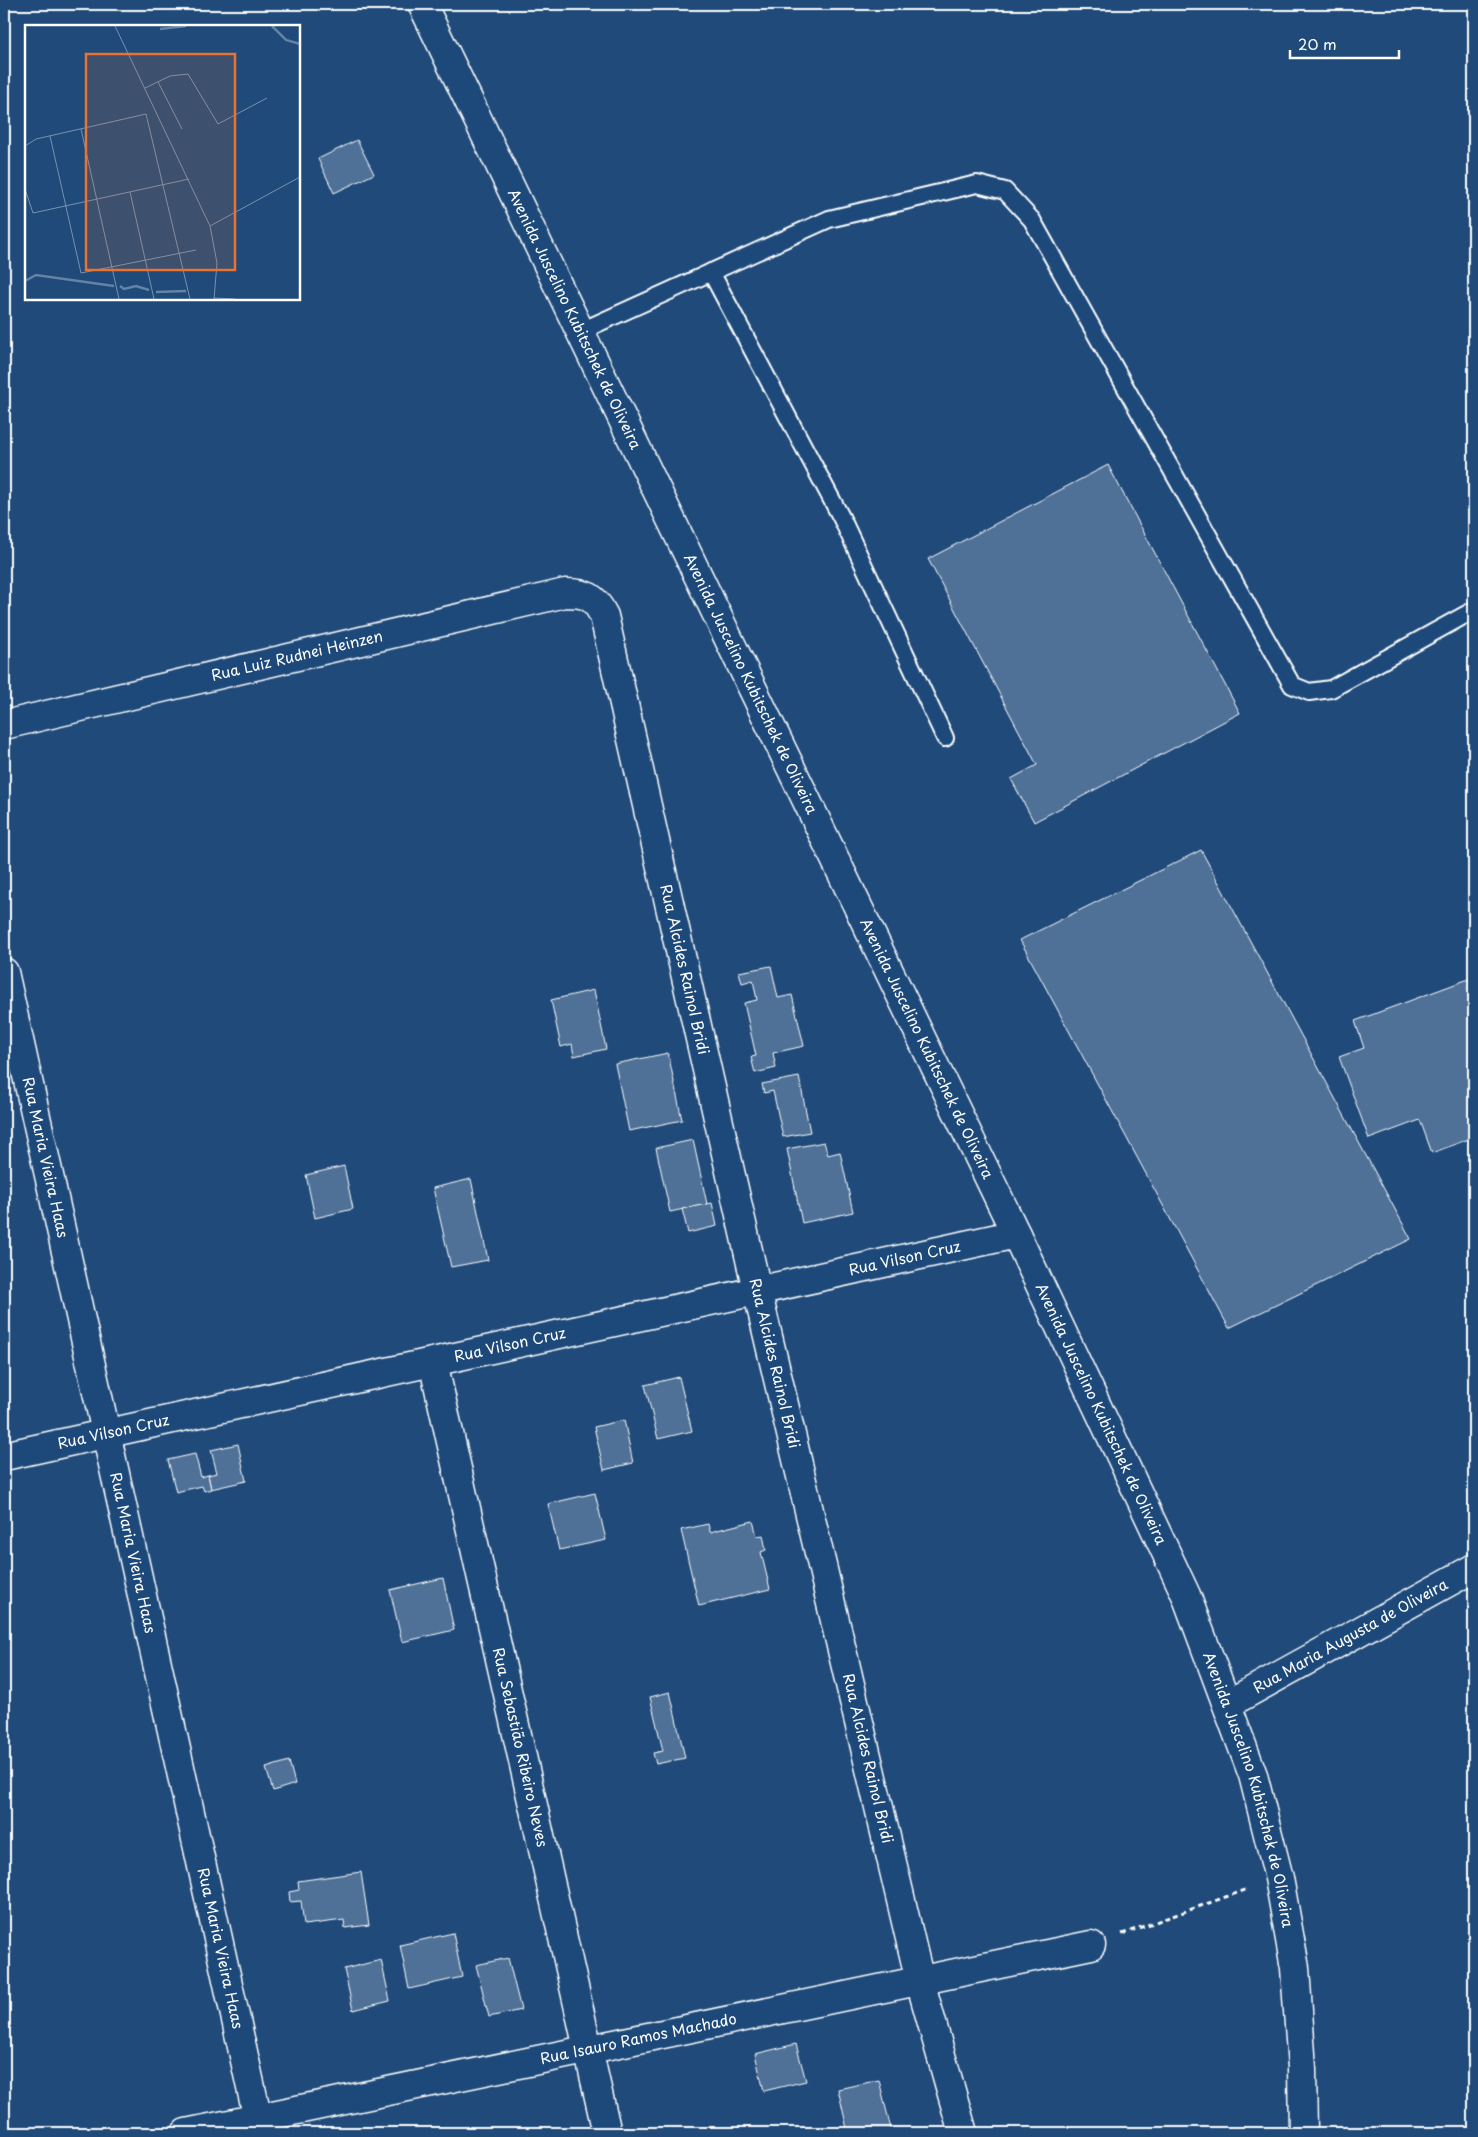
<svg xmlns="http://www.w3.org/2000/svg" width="1478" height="2137" font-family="'Playpen Sans',sans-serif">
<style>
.building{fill:#507197;stroke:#fff}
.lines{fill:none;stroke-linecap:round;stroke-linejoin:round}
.service-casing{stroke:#fff;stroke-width:20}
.minor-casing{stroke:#fff;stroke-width:31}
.primary-casing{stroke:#fff;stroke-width:31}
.path{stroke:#fff;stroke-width:3;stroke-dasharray:5 4;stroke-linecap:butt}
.service{stroke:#1f4a7a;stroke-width:16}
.minor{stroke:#1f4a7a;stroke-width:28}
.primary{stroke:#1f4a7a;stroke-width:28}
.labels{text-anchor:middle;stroke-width:4;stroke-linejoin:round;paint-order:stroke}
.street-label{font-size:15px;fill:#fff;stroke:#1f4a7a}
.inset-river{fill:none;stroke:#6583a4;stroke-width:2.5}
.inset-road{fill:none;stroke:#7992af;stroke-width:1}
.view{fill:#eb7230;fill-opacity:0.15;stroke:#eb7230;stroke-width:2.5}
.inset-edge{fill:none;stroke:#fff;stroke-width:2.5}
</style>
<rect width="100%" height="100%" fill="#1f4a7a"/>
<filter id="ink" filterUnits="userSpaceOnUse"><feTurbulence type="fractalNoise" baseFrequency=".02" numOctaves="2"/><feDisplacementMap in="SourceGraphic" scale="10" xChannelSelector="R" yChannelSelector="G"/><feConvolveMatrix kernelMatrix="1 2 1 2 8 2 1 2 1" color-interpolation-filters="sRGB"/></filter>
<g filter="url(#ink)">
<g class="building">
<polygon points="357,140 374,174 334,193 318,159"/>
<polygon points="1108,465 1240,713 1034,822 1011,779 1037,765 928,559"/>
<polygon points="1201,850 1411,1239 1229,1328 1020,940"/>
<polygon points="771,966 778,998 792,995 804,1046 773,1053 776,1068 755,1073 751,1057 756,1056 744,1003 757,1000 753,980 742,983 739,972"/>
<polygon points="1474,977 1474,1137 1432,1153 1420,1120 1369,1139 1339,1057 1364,1048 1355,1021"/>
<polygon points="594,990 606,1049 574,1056 572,1044 561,1047 551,1000"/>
<polygon points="668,1053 682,1120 629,1131 615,1064"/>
<polygon points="799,1077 810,1132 783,1137 773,1091 764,1093 762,1084"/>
<polygon points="693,1140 707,1204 670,1212 656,1148"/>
<polygon points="824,1142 828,1155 840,1152 853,1212 802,1223 787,1149"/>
<polygon points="344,1166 353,1209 315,1218 306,1175"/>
<polygon points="471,1179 488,1260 451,1267 433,1188"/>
<polygon points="712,1203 717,1226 688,1233 682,1209"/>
<polygon points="679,1377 692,1431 658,1439 645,1385"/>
<polygon points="624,1420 633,1463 604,1470 594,1427"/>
<polygon points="238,1444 246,1481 211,1489 208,1475 217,1473 211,1450"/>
<polygon points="195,1454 201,1477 208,1475 211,1489 204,1491 202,1486 176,1492 168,1460"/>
<polygon points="595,1493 606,1540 559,1550 548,1504"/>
<polygon points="753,1521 757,1536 763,1535 766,1550 761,1552 770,1589 699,1606 681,1530 708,1524 710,1532"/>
<polygon points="443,1578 454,1630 402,1642 390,1590"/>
<polygon points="670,1692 685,1758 656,1764 653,1753 663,1751 650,1697"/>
<polygon points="289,1761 295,1784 273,1791 266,1768"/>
<polygon points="361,1872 369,1925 345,1928 344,1920 304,1925 301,1901 290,1902 289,1892 299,1890 298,1881"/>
<polygon points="453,1933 462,1977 409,1989 400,1945"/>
<polygon points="508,1958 521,2010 489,2017 476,1965"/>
<polygon points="381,1960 390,2001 353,2010 344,1969"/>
<polygon points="796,2044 806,2081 764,2091 755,2054"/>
<polygon points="879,2080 892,2133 848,2133 838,2089"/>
</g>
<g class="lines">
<g class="service-casing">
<g id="service">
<polyline points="711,272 842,519 945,738"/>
<polyline points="581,331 829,219 977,184 1005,191 1032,220 1292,685 1309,692 1331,689 1474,610"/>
</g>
</g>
<g class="minor-casing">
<g id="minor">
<path id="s1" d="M4 725 565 593C587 593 594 596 604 616L757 1290 920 1981 963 2133"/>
<path id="s2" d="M4 972 261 2133"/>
<path id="s3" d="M433 1362 607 2133"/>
<path id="s4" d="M4 1456 1016 1234"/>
<path id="s5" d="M1228 1704 1474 1568"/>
<path id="s6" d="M186 2133 1091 1945"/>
</g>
</g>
<g class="primary-casing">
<g id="primary">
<path id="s7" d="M422 4 1016 1234 1186 1595 1253 1775 1279 1878 1295 1968 1302 2068 1303 2133"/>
</g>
</g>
<polyline class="path" points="1122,1934 1248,1889"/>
<use href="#service" class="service"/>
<use href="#minor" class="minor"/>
<use href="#primary" class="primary"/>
</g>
</g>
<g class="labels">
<g class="street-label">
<text dy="5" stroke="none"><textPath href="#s7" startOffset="350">Avenida Juscelino Kubitschek de Oliveira</textPath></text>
<text dy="5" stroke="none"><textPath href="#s1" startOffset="301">Rua Luiz Rudnei Heinzen</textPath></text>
<text dy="5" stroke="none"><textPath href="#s7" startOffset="755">Avenida Juscelino Kubitschek de Oliveira</textPath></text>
<text dy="5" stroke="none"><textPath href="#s1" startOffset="988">Rua Alcides Rainol Bridi</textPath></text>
<text dy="5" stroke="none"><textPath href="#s7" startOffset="1160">Avenida Juscelino Kubitschek de Oliveira</textPath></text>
<text dy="5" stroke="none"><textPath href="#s2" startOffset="190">Rua Maria Vieira Haas</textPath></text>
<text dy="5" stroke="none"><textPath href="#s4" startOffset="922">Rua Vilson Cruz</textPath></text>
<text dy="5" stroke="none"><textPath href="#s4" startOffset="518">Rua Vilson Cruz</textPath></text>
<text dy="5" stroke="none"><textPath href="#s1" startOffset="1392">Rua Alcides Rainol Bridi</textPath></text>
<text dy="5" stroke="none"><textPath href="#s7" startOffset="1565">Avenida Juscelino Kubitschek de Oliveira</textPath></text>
<text dy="5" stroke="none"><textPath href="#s4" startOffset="112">Rua Vilson Cruz</textPath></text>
<text dy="5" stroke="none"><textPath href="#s2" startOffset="595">Rua Maria Vieira Haas</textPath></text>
<text dy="5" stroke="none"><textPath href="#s5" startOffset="140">Rua Maria Augusta de Oliveira</textPath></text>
<text dy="5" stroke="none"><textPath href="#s3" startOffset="395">Rua Sebastião Ribeiro Neves</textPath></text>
<text dy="5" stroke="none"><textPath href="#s1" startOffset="1798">Rua Alcides Rainol Bridi</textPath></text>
<text dy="5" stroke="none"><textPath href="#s7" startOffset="1970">Avenida Juscelino Kubitschek de Oliveira</textPath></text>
<text dy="5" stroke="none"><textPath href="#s2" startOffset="1000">Rua Maria Vieira Haas</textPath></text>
<text dy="5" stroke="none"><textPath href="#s6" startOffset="462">Rua Isauro Ramos Machado</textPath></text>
</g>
</g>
<g transform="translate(25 25)">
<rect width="275" height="275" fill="#1f4a7a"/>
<path class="inset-river" d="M247 1 261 15 275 19M135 4 161 1M0 256 11 250 89 261M95 261 99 264 111 261 124 265M131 267 161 266"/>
<path class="inset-road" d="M90 1 185 201 192 238 189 274M133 57 157 104M120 63 145 51 163 49 193 99 242 73M56 104 94 274M25 111 56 248 171 225M0 121 11 114 121 89 165 274M0 164 8 188 164 154M105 167 129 274M185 201 275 152M189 273 210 274"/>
<path class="view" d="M61 29H210V245H61Z"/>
<rect width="275" height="275" class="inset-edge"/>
</g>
<rect width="1478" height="2137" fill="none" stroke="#1f4a7a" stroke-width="20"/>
<rect x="10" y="10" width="1458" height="2117" fill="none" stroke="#fff" stroke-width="2" filter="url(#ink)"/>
<path d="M1290 50v8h109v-8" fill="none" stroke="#ffffff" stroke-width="2.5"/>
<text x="1298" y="50" font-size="15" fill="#ffffff" stroke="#1f4a7a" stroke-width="4" paint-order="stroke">20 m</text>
</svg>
